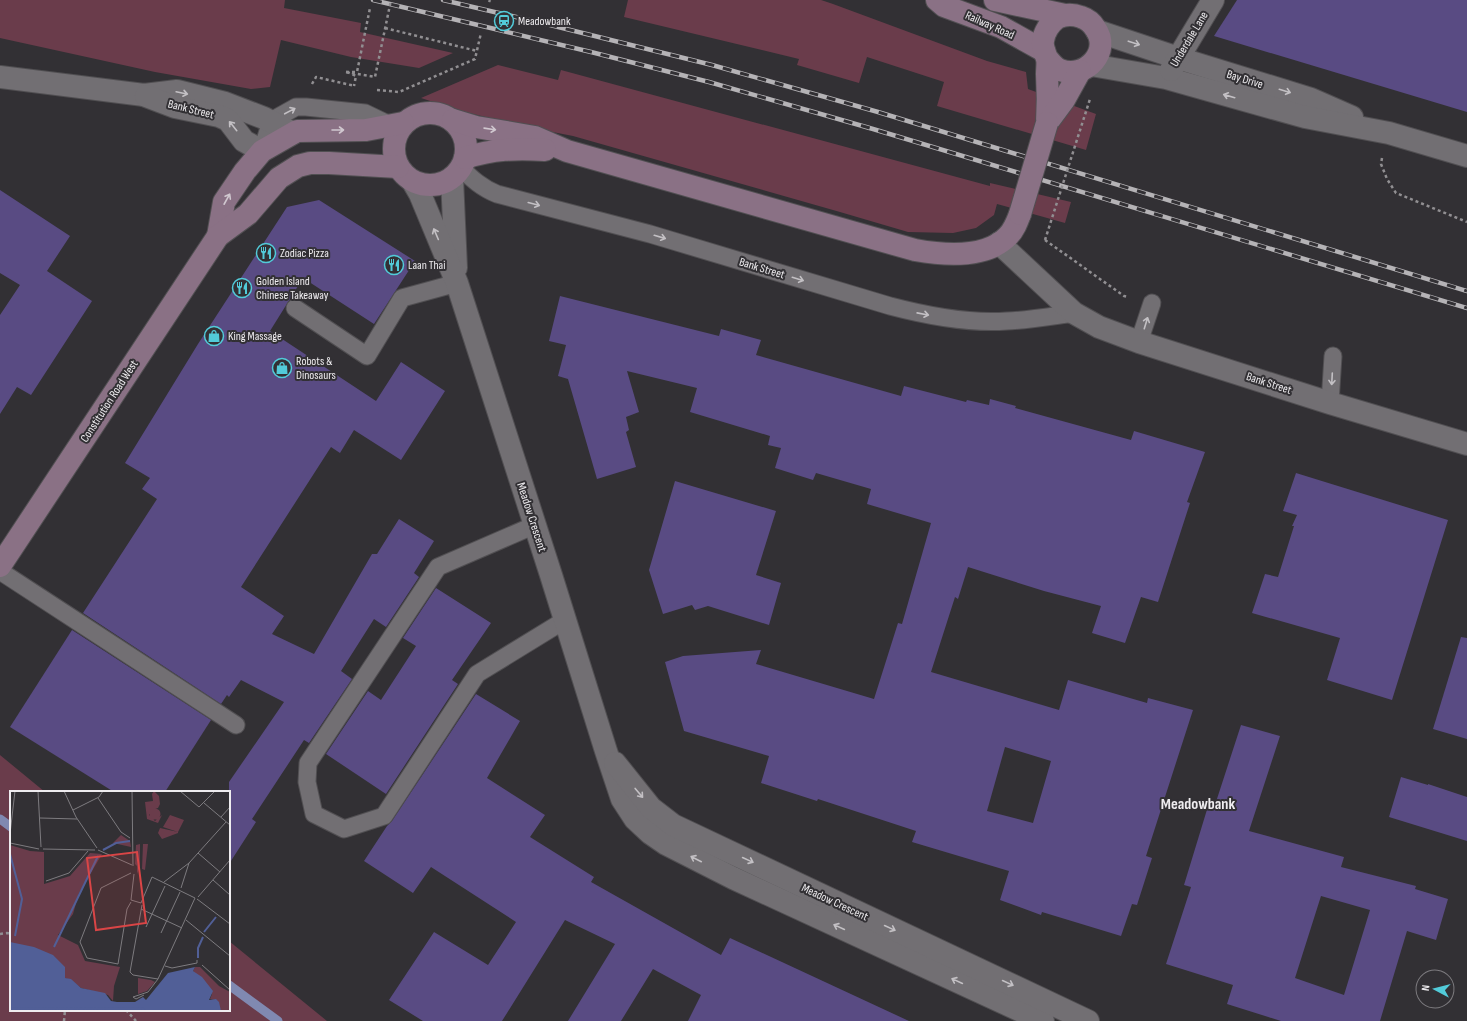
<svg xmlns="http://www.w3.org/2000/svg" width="1467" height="1021" font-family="'Sofia Sans Condensed',sans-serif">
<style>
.green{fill:#6a3c4b}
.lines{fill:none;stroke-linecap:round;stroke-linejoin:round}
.stream{stroke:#8089b1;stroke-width:9}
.building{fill:#594b83;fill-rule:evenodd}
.lane-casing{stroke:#514f52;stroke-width:19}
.street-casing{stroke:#514f52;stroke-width:24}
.secondary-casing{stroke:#514f52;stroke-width:24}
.path{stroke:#918f92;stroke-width:2.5;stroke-dasharray:3 3;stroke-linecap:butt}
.lane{stroke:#726f73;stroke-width:17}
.street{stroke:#726f73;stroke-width:22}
.secondary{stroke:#8a7185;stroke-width:22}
.rail-casing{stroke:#b5b3b6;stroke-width:4.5}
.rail{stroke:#323034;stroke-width:3;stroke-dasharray:9;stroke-linecap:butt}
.secondary-bridge-casing{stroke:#514f52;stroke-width:24;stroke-linecap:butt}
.path-bridge{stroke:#918f92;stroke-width:2.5;stroke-dasharray:3 3;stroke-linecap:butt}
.secondary-bridge{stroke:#8a7185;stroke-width:22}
.oneway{stroke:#c3c0c4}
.oneway2{stroke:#d0c7cf}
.labels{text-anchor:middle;stroke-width:4;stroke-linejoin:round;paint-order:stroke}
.poi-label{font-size:12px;fill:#eeecef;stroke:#323034;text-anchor:start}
.street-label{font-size:12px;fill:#eeecef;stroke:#323034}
.district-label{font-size:16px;font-weight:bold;fill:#eeecef;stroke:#323034}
.inset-river{fill:none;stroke:#515f97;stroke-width:2}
.inset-road{fill:none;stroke:#7d7b7f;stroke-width:1}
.view{fill:#da4546;fill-opacity:0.15;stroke:#da4546;stroke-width:2}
.inset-edge{fill:none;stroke:#eeecef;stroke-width:2}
</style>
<rect width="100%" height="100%" fill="#323034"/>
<g class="green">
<polygon points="0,0 285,0 284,8 361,23 360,32 453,53 419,68 351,57 281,40 270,87 251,89 155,72 0,38"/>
<polygon points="628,0 821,0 833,4 987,61 1026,72 1028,89 1096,114 1086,150 937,106 944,82 867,57 859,83 797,65 799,59 624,17"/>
<polygon points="498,65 558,80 561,70 990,186 990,183 1071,202 1065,223 997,204 994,215 976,228 953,233 908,232 840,212 573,136 522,126 461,111 421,98"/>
<polygon points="0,755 45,792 11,792 11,1010 229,1010 229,941 327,1021 0,1021"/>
</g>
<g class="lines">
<g class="stream">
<polyline points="0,819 11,827"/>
<polyline points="229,985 278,1021"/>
</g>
</g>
<g class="building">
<polygon points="1237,0 1467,0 1467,112 1214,36"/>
<polygon points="0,190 70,236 47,271 92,301 31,395 17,387 0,414 0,315 20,285 0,273"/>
<polygon points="319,200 415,261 374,324 303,278 270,331 376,401 401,362 445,391 401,460 354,430 340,453 331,447 241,587 284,616 272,634 314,654 372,554 377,554 399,519 434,541 414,573 419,577 386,627 374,619 341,671 352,679 309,743 304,740 252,819 256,822 229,864 229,782 284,702 241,680 229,697 227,695 221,704 83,613 157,499 142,489 150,478 125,463 198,344 287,207"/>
<path d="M560 296 719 336 721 329 761 340 756 355 901 396 904 386 966 402 967 400 989 405 990 399 1016 406 1015 408 1131 440 1134 431 1205 452 1187 502 1190 503 1158 602 1141 597 1125 643 1092 633 1101 606 1044 591 968 567 958 599 955 597 931 672 1059 710 1068 680 1147 703 1148 698 1193 710 1146 856 1152 858 1137 905 1132 904 1121 936 1042 912 1041 915 1000 900 1009 871 912 842 916 831 818 799 817 801 761 783 769 756 684 731 665 662 683 656 761 650 756 664 874 699 898 623 902 624 931 523 867 504 871 489 816 473 813 480 775 468 781 448 768 445 770 436 690 412 697 388 627 371 639 412 626 417 629 430 626 432 636 467 597 479 568 379 558 376 566 345 549 341ZM1005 747 1051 761 1033 823 987 811Z"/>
<polygon points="1296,473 1448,520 1392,700 1327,680 1340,638 1252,613 1265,574 1278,577 1294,526 1292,526 1297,515 1283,511"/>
<polygon points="675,481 776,511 756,575 781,583 769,625 708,606 695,610 692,605 663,614 649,570"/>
<polygon points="436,588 491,623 452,680 458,684 386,794 326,754 368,691 381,700 416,646 403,638"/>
<polygon points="72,630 211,720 165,792 114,792 10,727"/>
<polygon points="1461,637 1467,638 1467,739 1433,729"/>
<polygon points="476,694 520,721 487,778 545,815 530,837 594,877 591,882 721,955 730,938 909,1021 688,1021 701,995 653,969 621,1021 568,1021 615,944 565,920 502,1021 423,1021 389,1000 434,932 488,965 516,922 431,867 413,893 364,861 387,826 392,821"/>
<path d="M1241 725 1280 736 1249 831 1344 857 1341 867 1416 886 1415 889 1448 899 1436 940 1407 931 1380 1021H1281L1227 1004 1233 985 1166 964 1191 887 1184 885 1209 803 1215 805ZM1321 896 1370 910 1344 995 1295 978Z"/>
<polygon points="1401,777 1428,785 1428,784 1467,797 1467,841 1389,817"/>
</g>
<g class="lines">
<g class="lane-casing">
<g id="lane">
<polyline points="262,151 271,121 296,107 306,107 365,113 392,126"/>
<path d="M461 168C472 179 482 188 497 194L650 234 890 306C928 316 968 324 1007 321 1030 320 1052 316 1074 313"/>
<polyline points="295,308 367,356 402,298 457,283"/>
<polyline points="1139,342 1152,303"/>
<polyline points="1330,403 1333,356"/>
<polyline points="535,525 438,567 308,763 307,782 314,814 344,829 384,816 477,674 565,620"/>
<polyline points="0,571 236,725"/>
</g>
</g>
<g class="street-casing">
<g id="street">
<polyline points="1097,31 1178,58 1311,99 1352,117"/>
<polyline points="1091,65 1166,78 1305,117 1389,133 1467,156"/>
<polyline points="1171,70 1213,0"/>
<polyline points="0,77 144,95 177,91 225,103 264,118 293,133"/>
<polyline points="146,96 175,107 219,116 228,120 244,141 262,151"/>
<polyline points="452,178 456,268"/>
<polyline points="413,182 420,194 457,283 551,575 606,751 622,799 635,819 650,833 666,844 733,878 1043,1021"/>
<polyline points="999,243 1074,313 1099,327 1139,342 1330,403 1467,444"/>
<polyline points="615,763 651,808 673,825 1088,1021"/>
</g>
</g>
<g class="secondary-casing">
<g id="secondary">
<polyline points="937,0 944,6 1001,27 1044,51"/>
<polyline points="995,0 1065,15"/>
<path d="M1047 58C1051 63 1055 68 1060 70 1086 80 1112 51 1095 28 1092 23 1087 19 1081 17 1073 14 1065 14 1057 18 1050 23 1044 32 1043 41 1042 47 1045 52 1047 59 1048 63 1047 69 1047 74 1048 90 1048 107 1047 123"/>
<circle cx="430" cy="149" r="36"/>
<path d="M453 120 476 127 535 137 567 151 915 250C943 255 986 259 1008 236 1014 230 1017 222 1020 214"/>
<polyline points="1047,123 1064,100 1080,71"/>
<path d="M465 158C493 149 516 148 545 150"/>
<polyline points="218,236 224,202 245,171 262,151 297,131 366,130 403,123"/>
<polyline points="0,566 218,236 248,214 279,178 298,166 310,163 329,163 398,167"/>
</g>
</g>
<g class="path">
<polyline points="489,2 490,0"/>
<polyline points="385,28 477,51"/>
<polyline points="346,72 357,72 370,8"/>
<polyline points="347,72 356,76 354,86"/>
<polyline points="312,84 316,77 355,86"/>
<polyline points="377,90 399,92 475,59 481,33"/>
<polyline points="1382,158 1381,164 1387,179 1396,193 1467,222"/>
<polyline points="1045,240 1124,296 1128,297"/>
<polyline points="0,934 7,933 11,934"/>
<polyline points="126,1010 136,1021"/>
<polyline points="64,1021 65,1010"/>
</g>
<use href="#lane" class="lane"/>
<use href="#street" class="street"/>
<use href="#secondary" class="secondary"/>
<g class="rail-casing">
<g id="rail">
<polyline points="373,0 591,52 709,82 873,129 1467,308"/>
<polyline points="443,0 542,23 712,65 878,112 1467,291"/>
</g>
</g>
<use href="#rail" class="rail"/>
<g class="secondary-bridge-casing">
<polyline id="secondary-bridge" points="1020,214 1047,123"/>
</g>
<g class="path-bridge">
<polyline points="346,72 375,77 391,0"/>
<polyline points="1045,240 1090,99"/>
</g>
<use href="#secondary-bridge" class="secondary-bridge"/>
</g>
<defs><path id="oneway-shaft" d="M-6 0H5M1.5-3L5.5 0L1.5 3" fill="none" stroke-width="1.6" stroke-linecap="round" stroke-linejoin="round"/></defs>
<g class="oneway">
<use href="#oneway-shaft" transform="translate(1134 43) rotate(18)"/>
<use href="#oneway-shaft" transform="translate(1285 91) rotate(17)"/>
<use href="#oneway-shaft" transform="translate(182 93) rotate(12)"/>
<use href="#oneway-shaft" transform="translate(1229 96) rotate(-164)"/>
<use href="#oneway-shaft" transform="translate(290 111) rotate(-28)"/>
<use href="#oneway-shaft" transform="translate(233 126) rotate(-129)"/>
<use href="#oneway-shaft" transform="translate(534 204) rotate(15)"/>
<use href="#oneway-shaft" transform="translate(436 234) rotate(-113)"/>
<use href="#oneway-shaft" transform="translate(660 237) rotate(16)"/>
<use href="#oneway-shaft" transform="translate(798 279) rotate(17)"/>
<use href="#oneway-shaft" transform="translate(923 314) rotate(11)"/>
<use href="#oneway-shaft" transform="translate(1146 323) rotate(-73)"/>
<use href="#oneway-shaft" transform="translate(1332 379) rotate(93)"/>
<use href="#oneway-shaft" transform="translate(639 793) rotate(50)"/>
<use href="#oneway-shaft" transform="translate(696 859) rotate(-153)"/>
<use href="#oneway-shaft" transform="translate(748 860) rotate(25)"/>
<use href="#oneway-shaft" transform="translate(839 927) rotate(-155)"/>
<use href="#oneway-shaft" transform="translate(890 928) rotate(25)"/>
<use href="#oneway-shaft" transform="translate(957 981) rotate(-155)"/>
<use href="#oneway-shaft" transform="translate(1008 983) rotate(25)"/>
</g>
<g class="oneway2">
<use href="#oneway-shaft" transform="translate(490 129) rotate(8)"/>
<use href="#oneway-shaft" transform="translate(338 130)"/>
<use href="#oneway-shaft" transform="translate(227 199) rotate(-61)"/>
</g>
<defs>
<g id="station-ring" transform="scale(1)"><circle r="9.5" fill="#323034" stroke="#52cbd9" stroke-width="1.5"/><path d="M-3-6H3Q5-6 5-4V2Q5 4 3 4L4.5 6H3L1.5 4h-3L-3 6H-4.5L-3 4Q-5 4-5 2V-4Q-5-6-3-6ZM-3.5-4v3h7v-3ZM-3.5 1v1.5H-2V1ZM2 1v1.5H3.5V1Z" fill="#52cbd9"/></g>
<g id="restaurant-ring" transform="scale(1)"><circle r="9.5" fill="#323034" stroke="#52cbd9" stroke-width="1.5"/><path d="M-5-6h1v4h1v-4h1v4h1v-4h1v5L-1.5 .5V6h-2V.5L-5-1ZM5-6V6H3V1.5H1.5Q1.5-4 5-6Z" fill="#52cbd9"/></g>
<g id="shop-ring" transform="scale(1)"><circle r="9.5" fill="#323034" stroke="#52cbd9" stroke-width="1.5"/><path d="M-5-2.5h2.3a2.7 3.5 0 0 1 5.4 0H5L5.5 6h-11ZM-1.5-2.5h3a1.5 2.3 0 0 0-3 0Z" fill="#52cbd9"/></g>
</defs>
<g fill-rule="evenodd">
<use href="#station-ring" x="504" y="21"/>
<use href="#restaurant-ring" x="266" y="253"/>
<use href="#restaurant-ring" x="394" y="265"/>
<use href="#restaurant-ring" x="242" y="288"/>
<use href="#shop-ring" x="214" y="336"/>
<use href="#shop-ring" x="282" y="368"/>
</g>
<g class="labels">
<g class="poi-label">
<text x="518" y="25">Meadowbank</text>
<text x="280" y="257">Zodiac Pizza</text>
<text x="408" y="269">Laan Thai</text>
<text x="256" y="285">Golden Island<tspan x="256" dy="14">Chinese Takeaway</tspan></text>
<text x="228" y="340">King Massage</text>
<text x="296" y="365">Robots &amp;<tspan x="296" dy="14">Dinosaurs</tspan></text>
</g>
<g class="street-label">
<text transform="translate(990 25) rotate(24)" y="4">Railway Road</text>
<text transform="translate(1189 39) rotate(-59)" y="4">Underdale Lane</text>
<text transform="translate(1245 79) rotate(17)" y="4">Bay Drive</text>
<text transform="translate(191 109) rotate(14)" y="4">Bank Street</text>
<text transform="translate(762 268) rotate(17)" y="4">Bank Street</text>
<text transform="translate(1269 383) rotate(18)" y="4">Bank Street</text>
<text transform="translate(109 401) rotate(-57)" y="4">Constitution Road West</text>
<text transform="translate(532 517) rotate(72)" y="4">Meadow Crescent</text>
<text transform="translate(835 902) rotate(25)" y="4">Meadow Crescent</text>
</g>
<g class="district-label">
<text x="1198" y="809">Meadowbank</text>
</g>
</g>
<g transform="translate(10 791)">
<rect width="220" height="220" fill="#323034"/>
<path d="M144 0 149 5 150 13 148 17 141 19 139 24 145 30 152 24 148 32 137 28 135 11 143 10 142 3ZM139.5 23a5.5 5.5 0 1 1 11 0a5.5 5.5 0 1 1-11 0ZM160 24 174 29 168 41 153 36ZM150 37 168 41V42L152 48 148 42ZM111 44 120 50 121 56 103 52ZM130 53V75L127 83V75L125 73 126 54ZM133 53H138L135 79 132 78ZM0 54 20 60 34 61V93L60 85 80 62 92 63 69 102 63 123 48 144 68 154 75 170 110 176 104 195 103 210 98 204 71 197 61 189 0 171ZM185 176H190L209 195 220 201V220H211L205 209 200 208 202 203 183 180ZM128 187 141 189 145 191 137 200 128 203Z" fill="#6a3c4b"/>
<path d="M0 151 24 156 43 164 55 176V187L61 188 71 197 95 202 101 210 107 211H125L133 206 136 209 158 182 185 176 183 180 192 186 203 200 199 209 206 208 209 211 211 220H0Z" fill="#515f97"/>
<path class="inset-river" d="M93 59 106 52 120 50M0 63 12 108 5 145M194 141 206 126M44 156 88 65M188 167V157L193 146M0 218 132 217 135 220"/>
<path class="inset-road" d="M28 0 31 56M54 0 66 26 87 57M122 0 123 75M170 0 189 16 205 0M88 7 111 41 120 47M194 12 220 34M63 19 89 6 93 0M211 26 220 16M30 27 67 28M0 43 5 0M0 52 29 58M33 58 85 59M88 59 122 74M188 62 210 81M121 82 91 97 70 151 77 167 108 173 117 118 121 111M124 83 121 109 131 112M203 89 220 104M36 90 59 82 78 60M154 91 179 72 216 31M171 97 179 72M188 106 220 69M187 108 220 133M131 112 142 86 185 107M132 114 120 181 123 184 148 188M131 118 172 137M176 129 220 165M136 136 155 95M151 142 170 101M192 174 220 199M155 175 162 177 187 172V169M148 188 185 107M123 206 138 201 148 188M123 206 126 208 134 204"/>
<path class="view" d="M127 61 136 132 86 139 77 67Z"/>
<rect width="220" height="220" class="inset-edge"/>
</g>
<g transform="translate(1435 989) rotate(277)"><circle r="19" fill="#323034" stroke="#7d7b7f"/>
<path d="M0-3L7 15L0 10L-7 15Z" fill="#52cbd9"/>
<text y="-6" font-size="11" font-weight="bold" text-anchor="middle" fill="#eeecef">N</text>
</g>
</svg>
